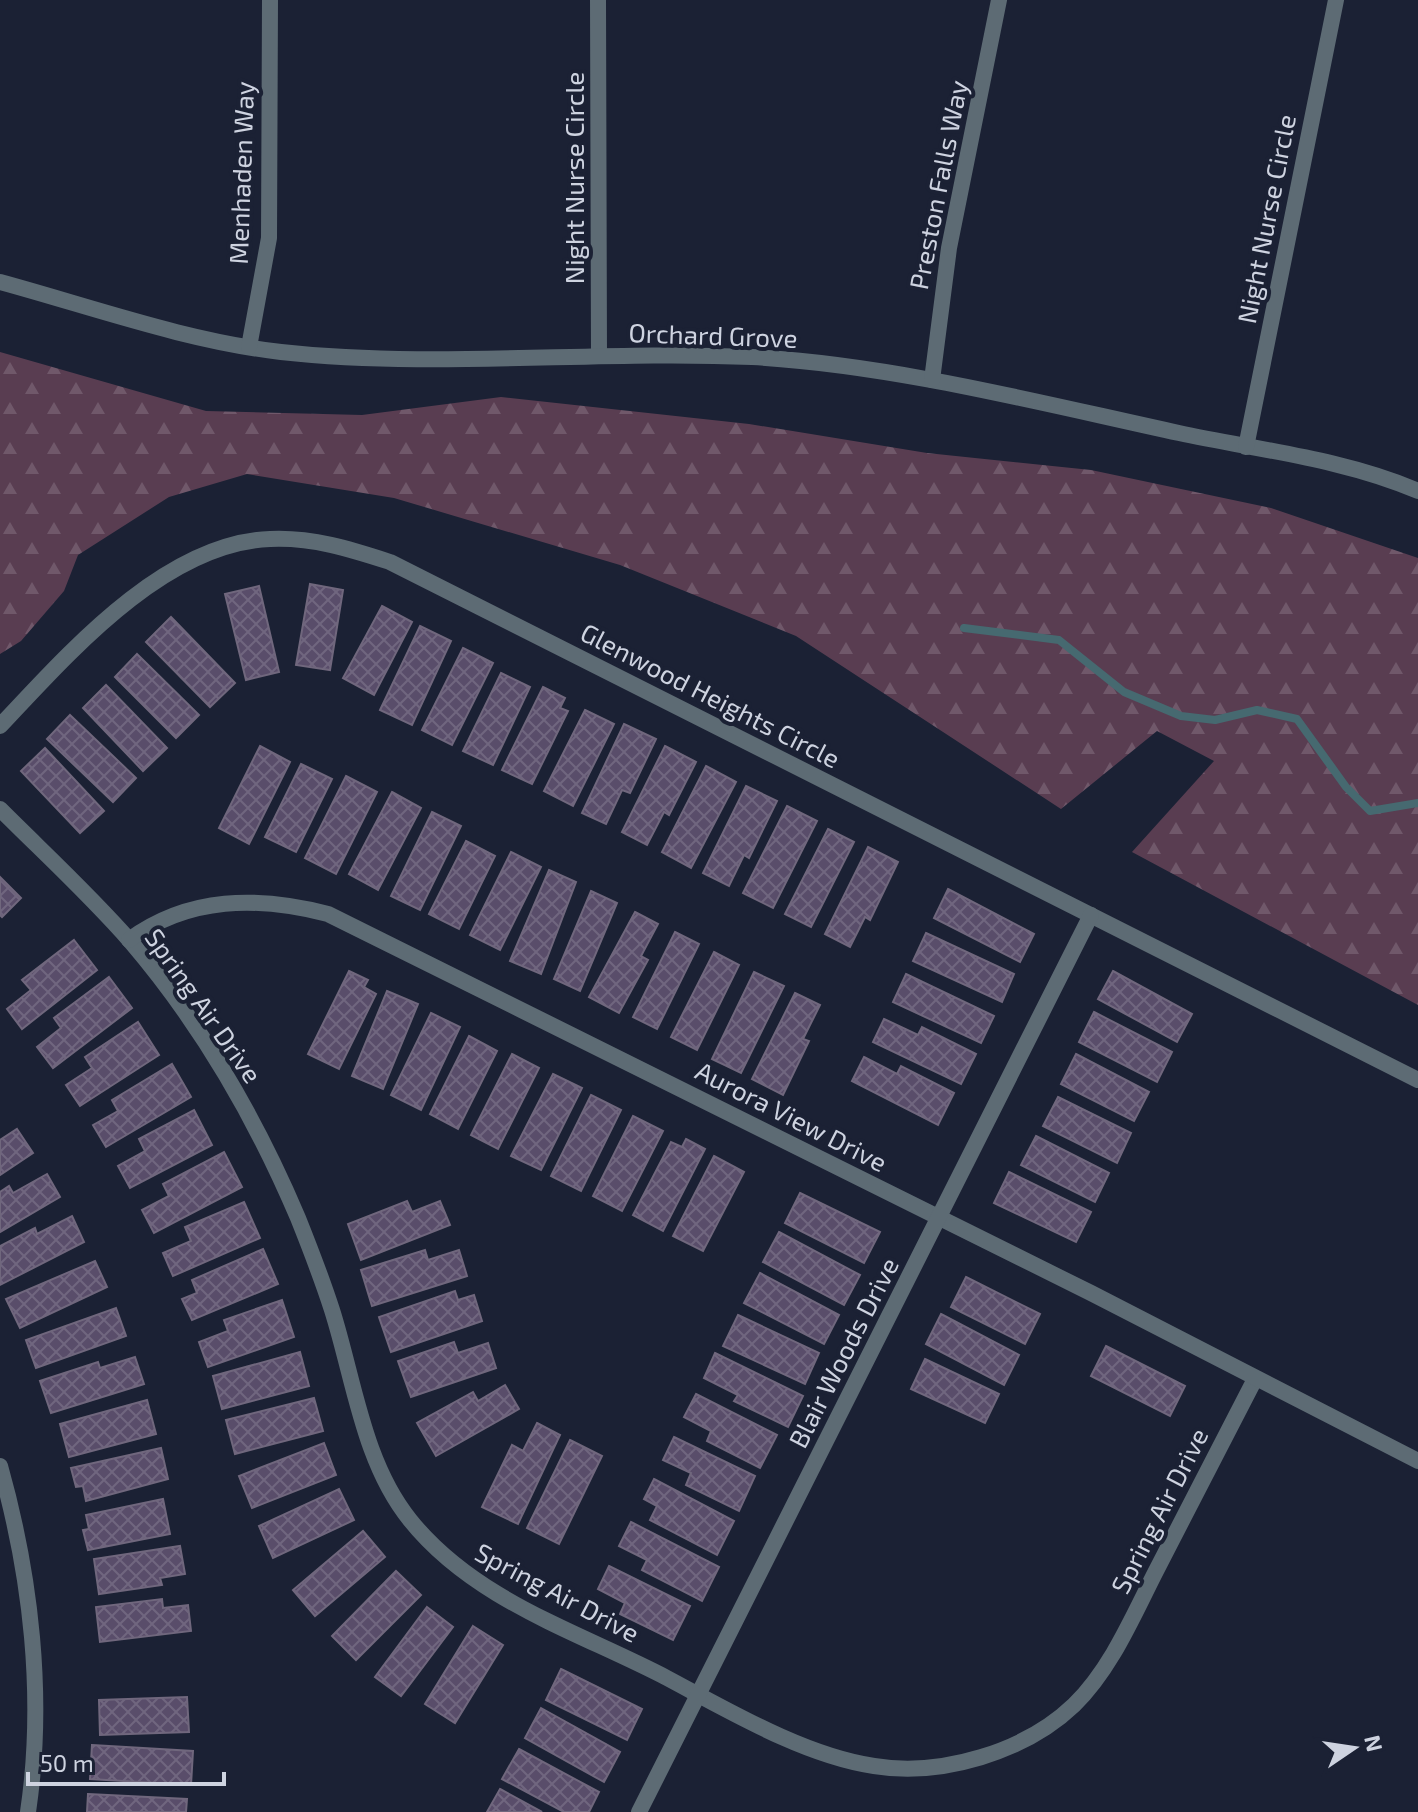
<svg xmlns="http://www.w3.org/2000/svg" width="1418" height="1812" font-family="'Exo 2',sans-serif">
<style>
.forest{fill:url(#forest-firs)}
.lines{fill:none;stroke-linecap:round;stroke-linejoin:round}
.stream{stroke:#466970;stroke-width:8}
.building{fill:url(#building-cross-hatch);stroke:#70677d;stroke-width:2}
.minor{stroke:#5d6b74;stroke-width:16}
.tertiary{stroke:#5d6b74;stroke-width:16}
.labels{text-anchor:middle;stroke-width:8;stroke-linejoin:round;paint-order:stroke}
.street-label{font-size:26px;fill:#ced3e0;stroke:#1b2134}
</style>
<defs>
<pattern id="forest-firs" width="22" height="20" patternUnits="userSpaceOnUse" patternTransform="scale(2)"><rect width="22" height="20" fill="#593d51"/><path d="M5 1l3.5 6h-7zM16 11l3.5 6h-7z" fill="#70586a"/></pattern>
<pattern id="building-cross-hatch" width="8" height="8" patternUnits="userSpaceOnUse" patternTransform="scale(2)"><rect width="8" height="8" fill="#594d6a"/><path d="M0 0l8 8M0 8l8-8" fill="none" stroke="#70667f"/></pattern>
</defs>
<rect width="100%" height="100%" fill="#1b2134"/>
<polygon class="forest" points="0,352 206,411 362,415 501,397 749,424 927,453 1091,470 1271,508 1418,558 1418,1005 1132,852 1214,761 1157,731 1061,809 796,636 620,565 394,498 247,474 169,497 78,555 64,591 21,641 0,654"/>
<g class="lines">
<polyline class="stream" points="964,628 1059,640 1124,692 1181,716 1215,720 1257,710 1297,719 1346,787 1370,811 1418,803"/>
</g>
<g class="building">
<polygon points="310,584 343,590 330,670 296,665"/>
<polygon points="259,586 279,672 246,680 225,594"/>
<polygon points="382,606 412,622 374,695 343,678"/>
<polygon points="171,617 235,683 210,707 146,642"/>
<polygon points="420,626 451,641 412,725 380,710"/>
<polygon points="463,648 493,663 452,745 422,730"/>
<polygon points="137,654 199,715 176,738 115,677"/>
<polygon points="501,673 530,687 493,765 463,751"/>
<polygon points="106,685 167,748 143,771 83,708"/>
<polygon points="543,687 565,698 560,708 568,711 532,784 502,770"/>
<polygon points="585,710 614,724 573,806 544,791"/>
<polygon points="70,715 136,778 113,802 47,739"/>
<polygon points="624,724 656,739 630,793 622,790 606,824 582,813"/>
<polygon points="260,746 290,762 249,844 219,828"/>
<polygon points="665,746 696,762 669,815 664,812 647,845 622,832"/>
<polygon points="45,748 104,811 80,833 21,771"/>
<polygon points="301,764 332,779 296,852 265,837"/>
<polygon points="706,766 736,782 691,868 662,852"/>
<polygon points="346,776 377,792 336,874 305,858"/>
<polygon points="746,786 777,801 749,858 744,855 729,886 703,873"/>
<polygon points="392,792 421,808 378,890 349,874"/>
<polygon points="787,806 817,821 773,908 743,893"/>
<polygon points="432,812 461,826 420,910 391,896"/>
<polygon points="828,829 854,842 811,927 785,914"/>
<polygon points="466,841 495,856 459,929 429,914"/>
<polygon points="868,847 898,862 870,920 865,917 850,947 825,934"/>
<polygon points="511,852 541,867 500,950 470,935"/>
<polygon points="549,870 576,882 541,974 510,961"/>
<polygon points="0,877 21,898 2,917 0,915"/>
<polygon points="948,889 1034,934 1020,962 934,918"/>
<polygon points="591,891 617,903 580,991 554,979"/>
<polygon points="635,912 658,924 641,956 648,960 619,1013 589,997"/>
<polygon points="675,932 699,944 657,1029 633,1017"/>
<polygon points="926,933 1014,974 1002,1002 913,961"/>
<polygon points="74,940 97,970 22,1029 7,1009 31,990 22,980"/>
<polygon points="714,952 739,965 697,1050 671,1037"/>
<polygon points="349,971 368,980 364,987 376,994 339,1069 308,1054"/>
<polygon points="1113,971 1192,1014 1177,1042 1098,999"/>
<polygon points="754,972 784,986 741,1073 712,1059"/>
<polygon points="906,974 994,1016 981,1043 893,1002"/>
<polygon points="109,977 132,1008 53,1068 37,1047 61,1028 54,1018"/>
<polygon points="387,991 418,1004 383,1089 352,1076"/>
<polygon points="795,993 820,1005 803,1039 809,1041 783,1095 752,1079"/>
<polygon points="1094,1012 1172,1052 1157,1082 1079,1042"/>
<polygon points="431,1013 460,1027 421,1110 391,1095"/>
<polygon points="884,1019 918,1035 922,1027 976,1054 961,1084 873,1042"/>
<polygon points="138,1022 159,1055 80,1106 66,1085 92,1068 85,1057"/>
<polygon points="469,1036 497,1051 458,1129 430,1114"/>
<polygon points="512,1054 539,1068 498,1149 471,1135"/>
<polygon points="1076,1054 1149,1092 1134,1121 1061,1084"/>
<polygon points="864,1057 897,1074 901,1066 954,1093 938,1125 852,1081"/>
<polygon points="172,1064 191,1097 106,1147 93,1125 118,1111 112,1100"/>
<polygon points="553,1074 582,1088 541,1170 511,1156"/>
<polygon points="591,1095 621,1110 581,1191 551,1176"/>
<polygon points="1058,1097 1131,1133 1117,1163 1043,1126"/>
<polygon points="194,1110 212,1145 130,1188 118,1166 145,1151 139,1139"/>
<polygon points="633,1116 663,1131 622,1211 593,1196"/>
<polygon points="17,1129 33,1153 0,1175 0,1140"/>
<polygon points="1036,1136 1109,1173 1095,1202 1021,1165"/>
<polygon points="686,1139 705,1149 663,1231 633,1215 671,1142 682,1147"/>
<polygon points="224,1152 242,1187 154,1233 142,1210 169,1196 163,1184"/>
<polygon points="714,1156 744,1172 703,1251 673,1236"/>
<polygon points="1009,1172 1091,1212 1076,1242 994,1203"/>
<polygon points="47,1174 60,1197 0,1232 0,1192 9,1186 13,1193"/>
<polygon points="800,1193 880,1232 864,1263 785,1223"/>
<polygon points="407,1201 412,1212 440,1201 450,1225 361,1260 348,1224"/>
<polygon points="244,1202 260,1238 173,1276 163,1253 191,1241 185,1227"/>
<polygon points="72,1216 84,1242 0,1285 0,1246 35,1228 37,1234"/>
<polygon points="779,1232 860,1275 844,1305 763,1262"/>
<polygon points="263,1249 278,1284 192,1320 182,1299 197,1293 192,1280"/>
<polygon points="425,1250 428,1260 459,1250 467,1276 372,1306 361,1270"/>
<polygon points="95,1261 107,1287 20,1328 6,1299"/>
<polygon points="760,1273 839,1315 824,1344 744,1303"/>
<polygon points="966,1277 1040,1314 1025,1344 951,1307"/>
<polygon points="455,1291 458,1300 474,1295 482,1321 391,1352 379,1317"/>
<polygon points="282,1300 294,1337 208,1367 199,1342 228,1331 224,1320"/>
<polygon points="116,1308 126,1336 36,1368 26,1340"/>
<polygon points="941,1314 1019,1355 1004,1385 926,1344"/>
<polygon points="738,1315 819,1353 805,1384 723,1346"/>
<polygon points="454,1342 458,1353 488,1343 496,1368 411,1397 398,1361"/>
<polygon points="1106,1346 1185,1386 1170,1416 1091,1376"/>
<polygon points="300,1352 309,1386 222,1409 213,1376"/>
<polygon points="715,1353 803,1396 788,1427 734,1401 738,1395 704,1378"/>
<polygon points="135,1357 144,1384 51,1413 40,1381 98,1362 100,1368"/>
<polygon points="925,1359 999,1394 985,1423 911,1389"/>
<polygon points="505,1385 519,1409 436,1456 417,1423 473,1392 478,1401"/>
<polygon points="696,1394 777,1435 760,1468 707,1441 711,1431 684,1417"/>
<polygon points="314,1398 323,1431 235,1454 226,1420"/>
<polygon points="147,1400 156,1434 69,1457 60,1424"/>
<polygon points="537,1423 560,1435 518,1524 482,1507 512,1445 523,1451"/>
<polygon points="674,1437 755,1476 739,1511 686,1485 691,1473 663,1460"/>
<polygon points="570,1440 602,1456 559,1544 527,1528"/>
<polygon points="324,1443 336,1475 252,1508 239,1476"/>
<polygon points="161,1448 168,1479 86,1501 83,1486 76,1487 71,1468"/>
<polygon points="654,1479 734,1521 717,1555 650,1520 657,1506 644,1499"/>
<polygon points="339,1489 354,1520 273,1558 259,1526"/>
<polygon points="163,1499 170,1534 88,1550 83,1530 89,1529 86,1515"/>
<polygon points="631,1522 719,1567 702,1601 642,1570 647,1560 619,1546"/>
<polygon points="363,1531 385,1557 315,1616 293,1590"/>
<polygon points="180,1546 185,1574 160,1578 162,1585 99,1594 94,1559"/>
<polygon points="609,1566 690,1606 673,1640 620,1614 625,1603 598,1589"/>
<polygon points="396,1571 421,1595 356,1660 332,1636"/>
<polygon points="162,1599 163,1608 188,1605 191,1631 100,1642 96,1607"/>
<polygon points="427,1607 453,1627 401,1696 375,1677"/>
<polygon points="473,1626 503,1645 455,1723 425,1704"/>
<polygon points="561,1669 642,1709 627,1740 546,1700"/>
<polygon points="187,1697 189,1732 100,1735 99,1700"/>
<polygon points="541,1708 620,1752 604,1782 525,1738"/>
<polygon points="92,1745 193,1751 191,1785 90,1779"/>
<polygon points="519,1749 599,1792 589,1812 564,1812 502,1779"/>
<polygon points="500,1789 542,1812 487,1812"/>
<polygon points="88,1794 187,1799 186,1812 87,1812"/>
</g>
<g class="lines">
<g class="minor">
<polyline points="598,0 599,356"/>
<path d="M0 282C92 307 186 341 281 352 437 369 595 350 752 357 894 365 1040 403 1179 433 1258 450 1344 459 1418 491"/>
<polyline points="249,347 269,238 270,0"/>
<polyline points="932,380 949,248 999,0"/>
<polyline points="1246,447 1336,0"/>
<path d="M0 726C68 654 164 543 270 539 312 537 350 549 390 562L1418 1080"/>
<path d="M0 809C44 853 90 895 131 942 201 1024 256 1119 298 1218 310 1248 322 1279 332 1310 354 1379 363 1462 410 1520 475 1601 579 1632 667 1678 729 1711 805 1756 874 1766 941 1777 1025 1752 1074 1705 1111 1669 1133 1616 1156 1571 1189 1507 1222 1443 1255 1379"/>
<path d="M129 940C189 896 258 896 328 914L1091 1293 1418 1461"/>
<polyline points="639,1812 1091,915"/>
</g>
<path class="tertiary" d="M0 1466C31 1576 45 1697 28 1812"/>
</g>
<g class="labels">
<g class="street-label">
<text transform="translate(242 173) rotate(-88)" y="9">Menhaden Way</text>
<text transform="translate(575 178) rotate(-90)" y="9">Night Nurse Circle</text>
<text transform="translate(939 185) rotate(-79)" y="9">Preston Falls Way</text>
<text transform="translate(1267 219) rotate(-79)" y="9">Night Nurse Circle</text>
<text transform="translate(713 336) rotate(2)" y="9">Orchard Grove</text>
<text transform="translate(710 696) rotate(27)" y="9">Glenwood Heights Circle</text>
<text transform="translate(203 1006) rotate(55)" y="9">Spring Air Drive</text>
<text transform="translate(791 1117) rotate(27)" y="9">Aurora View Drive</text>
<text transform="translate(844 1353) rotate(-63)" y="9">Blair Woods Drive</text>
<text transform="translate(1160 1511) rotate(-63)" y="9">Spring Air Drive</text>
<text transform="translate(557 1593) rotate(28)" y="9">Spring Air Drive</text>
</g>
</g>
<g transform="translate(1354 1748) rotate(77)" stroke="#1b2134" stroke-width="6" paint-order="stroke">
<path d="M0-6L14 30L0 20L-14 30Z" fill="#ced3e0"/>
<text y="-12" font-size="22" font-weight="bold" text-anchor="middle" fill="#ced3e0">N</text>
</g>
<path d="M28 1772v12h196v-12" fill="none" stroke="#ced3e0" stroke-width="4"/>
<text x="40" y="1772" font-size="24" fill="#ced3e0" stroke="#1b2134" stroke-width="6" paint-order="stroke">50 m</text>
</svg>
